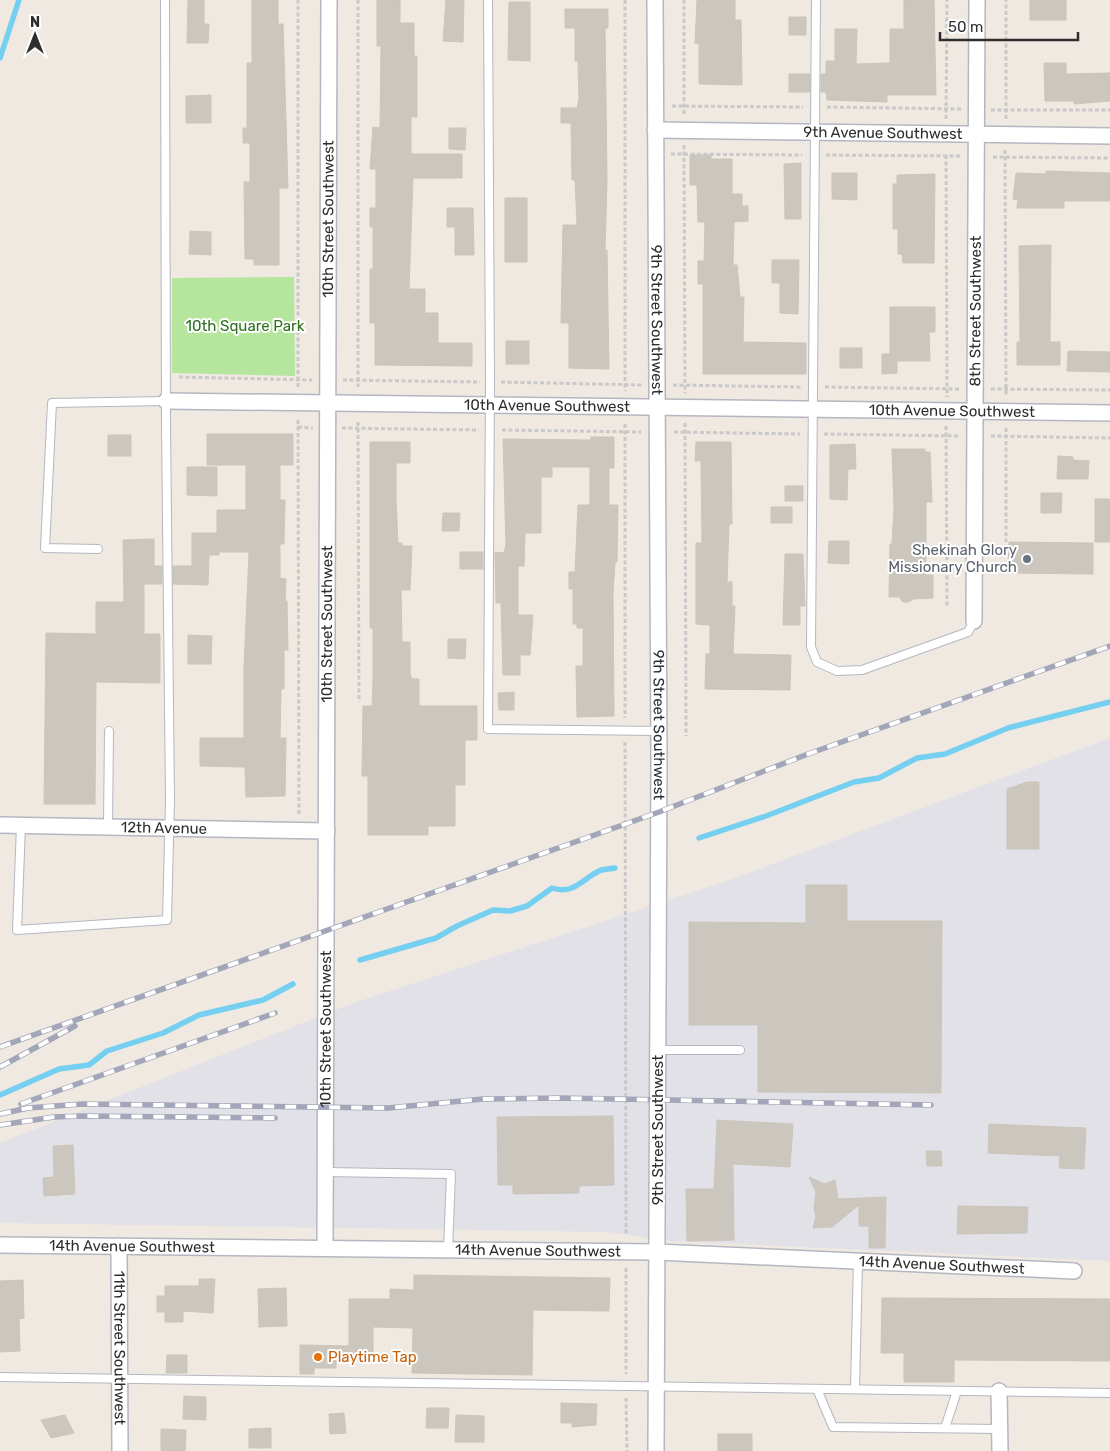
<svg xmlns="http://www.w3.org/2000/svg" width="1110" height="1451" font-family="Rubik,sans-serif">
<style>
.industrial{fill:#e3e1e8}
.green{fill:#b6e59e}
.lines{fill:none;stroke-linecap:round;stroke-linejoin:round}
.stream{stroke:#75cff0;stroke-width:5.5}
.building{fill:#cbc7bf;stroke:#cbc5ba}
.lane-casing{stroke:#b4b7c1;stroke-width:10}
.street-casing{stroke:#b4b7c1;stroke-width:18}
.path{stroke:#c9c9c9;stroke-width:3;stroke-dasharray:4 2.5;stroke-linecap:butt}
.lane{stroke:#fff;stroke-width:8}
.street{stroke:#fff;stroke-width:15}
.rail-casing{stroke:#a3a6b8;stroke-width:5.5}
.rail{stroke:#fff;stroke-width:4;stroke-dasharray:11;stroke-linecap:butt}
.worship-dot{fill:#6b7280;stroke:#fff;stroke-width:2}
.food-dot{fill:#e8710a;stroke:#fff;stroke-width:2}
.labels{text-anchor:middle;stroke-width:4;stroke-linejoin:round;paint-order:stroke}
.street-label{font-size:15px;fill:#2e2e2e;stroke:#fff}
.park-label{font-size:15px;fill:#2c6e1b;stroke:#fff}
.worship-label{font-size:15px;fill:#5b616d;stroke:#fff;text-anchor:end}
.food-label{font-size:15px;fill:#c56008;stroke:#fff;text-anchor:start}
</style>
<rect width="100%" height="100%" fill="#efe9e1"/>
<polygon class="industrial" points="1110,738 1110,1261 671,1241 607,1232 0,1223 0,1143 353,1003 727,881"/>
<polygon class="green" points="294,277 295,376 172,373 172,278"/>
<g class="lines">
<g class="stream">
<polyline points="0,58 19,0"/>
<polyline points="699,838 766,816 854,782 879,778 917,758 945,754 1008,728 1110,702"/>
<path d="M360 960 436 938 457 926 493 910 510 911 527 906 552 888C574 895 582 879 599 871 603 869 610 869 615 868"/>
<polyline points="0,1095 59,1069 89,1065 107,1051 163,1033 199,1015 263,1000 293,984"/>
</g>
</g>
<g class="building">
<polygon points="188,0 204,0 204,24 209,24 208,43 187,43"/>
<polygon points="252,0 278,0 278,24 283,24 288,188 279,188 279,265 254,265 254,259 245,259 244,182 250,182 250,143 243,143 243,128 247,128 247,63 252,63"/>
<polygon points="377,0 400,0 400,23 414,23 414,56 417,56 417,117 411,117 411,154 462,154 462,178 413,178 409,289 425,289 425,313 438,313 438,343 472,343 472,366 375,365 375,323 370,323 370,269 373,269 373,227 370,227 370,208 376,208 376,169 370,169 373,127 380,128 381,46 377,46"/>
<polygon points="446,0 464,0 463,42 443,41"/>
<polygon points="697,0 735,0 735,20 741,20 742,85 699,84 699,44 695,43"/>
<polygon points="904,0 934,0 936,95 887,95 887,102 827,100 826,92 821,92 821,74 826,74 826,61 835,61 835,29 857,29 856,64 890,63 890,29 904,29"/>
<rect x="1030" y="0" width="36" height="20"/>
<polygon points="509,2 530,2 530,61 508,60"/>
<polygon points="565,9 608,9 608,28 605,28 607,180 605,250 607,250 609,369 569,368 569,323 561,323 563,225 577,225 575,180 572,180 571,123 561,123 561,108 577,108 579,99 578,61 575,61 575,28 565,28"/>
<rect x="789" y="17" width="17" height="18"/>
<polygon points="1044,63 1066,63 1066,74 1110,73 1110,101 1074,104 1074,101 1045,101"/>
<rect x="789" y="74" width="21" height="18"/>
<polygon points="211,95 211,123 186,123 186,96"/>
<polygon points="449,128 466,128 465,150 449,149"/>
<polygon points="690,155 711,155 711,159 732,159 732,194 742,194 742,206 748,206 748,221 734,222 733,265 737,265 740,297 744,297 743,342 806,343 806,374 703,374 703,284 698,284 698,261 704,261 705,222 698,222 697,185 690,185"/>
<polygon points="801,163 801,219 785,219 784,164"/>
<polygon points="1046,171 1110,173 1110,201 1064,201 1064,208 1017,208 1018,200 1013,199 1016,173 1046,174"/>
<polygon points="832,173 857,173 857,200 832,199"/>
<polygon points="935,174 934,263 903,263 902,254 898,254 898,229 893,229 893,184 897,184 897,175"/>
<rect x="505" y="198" width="22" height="64"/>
<polygon points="447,208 473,208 474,255 455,255 455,227 447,227"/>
<polygon points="190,231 211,232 211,255 189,254"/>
<polygon points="1051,245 1050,342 1060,342 1060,365 1017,365 1017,342 1020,342 1019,246"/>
<polygon points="772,260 799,260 798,314 780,313 780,283 772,283"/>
<polygon points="890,307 935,307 935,332 929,332 930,361 897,361 897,373 882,374 882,354 890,354"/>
<rect x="506" y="341" width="23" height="23"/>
<rect x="840" y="348" width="22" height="20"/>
<polygon points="1068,351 1110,352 1110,372 1067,371"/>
<polygon points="207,434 293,434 293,465 280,465 280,500 285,500 284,544 280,544 280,578 286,579 285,601 287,601 288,650 284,650 284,689 281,689 280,738 286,738 285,796 246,797 245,767 200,766 200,738 244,738 244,668 249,552 219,552 219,555 209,555 208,585 173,584 173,566 192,566 192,533 217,533 217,510 246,510 246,465 207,465"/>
<rect x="108" y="435" width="23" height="21"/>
<polygon points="591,437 614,437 614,468 609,468 609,505 618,505 617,562 615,562 613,592 614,716 577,717 576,666 583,666 583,628 577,628 577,624 573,624 573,589 569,589 569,572 575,572 578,505 590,505 590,467 552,467 552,477 541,477 541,533 525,533 524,566 518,566 518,615 533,615 530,655 520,655 520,675 503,675 501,603 496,603 495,552 504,553 506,544 503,439 591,440"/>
<polygon points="370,442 410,442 410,463 396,463 396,499 398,543 402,543 402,546 412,546 410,590 401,590 402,642 410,642 410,674 412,679 419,679 419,706 477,706 477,740 465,740 465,785 455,785 455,826 428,826 428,835 368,835 368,776 362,776 363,706 372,706 373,681 373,628 370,628"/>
<polygon points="696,442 731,442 732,524 729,524 727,582 732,582 732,606 735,606 733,654 791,655 790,690 705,689 706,654 710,654 710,625 696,624 696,543 702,543 701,461 695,461"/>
<polygon points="855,444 856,469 848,469 847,500 830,499 830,445"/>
<polygon points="892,449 925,449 925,452 930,452 932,502 926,502 926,575 933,575 933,598 913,599 909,602 903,602 899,597 889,597 890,544 892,544 894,508"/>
<polygon points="1058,456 1073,457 1073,460 1089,461 1088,479 1057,479"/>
<polygon points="187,467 217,467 217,496 187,495"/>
<rect x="785" y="486" width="18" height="15"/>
<polygon points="1041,493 1062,493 1061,513 1041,513"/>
<rect x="1095" y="499" width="15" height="43"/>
<rect x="771" y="507" width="21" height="16"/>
<polygon points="443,513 460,513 459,531 442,531"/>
<polygon points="154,539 154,566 162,566 162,584 144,584 144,634 160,634 160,683 96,682 95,804 44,804 46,633 96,634 96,602 124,602 123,540"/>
<polygon points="829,541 849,541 849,564 828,563"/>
<polygon points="1009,542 1093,543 1093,574 1008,573"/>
<rect x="460" y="552" width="23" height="17"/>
<polygon points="785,554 803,554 805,606 800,606 800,625 783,625"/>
<polygon points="188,635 212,636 211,664 188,664"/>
<polygon points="448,639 466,639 465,659 448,658"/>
<polygon points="514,692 514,710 499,710 498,693"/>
<polygon points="1027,782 1039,782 1039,849 1007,849 1007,789"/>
<polygon points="806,885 847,885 847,921 942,921 941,1093 758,1092 758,1025 689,1025 689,922 806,923"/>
<polygon points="613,1116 614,1185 579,1186 579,1193 513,1194 513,1185 498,1185 497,1117"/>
<polygon points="717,1120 793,1124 790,1167 733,1164 734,1240 687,1241 686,1189 714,1189"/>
<polygon points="989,1124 1086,1128 1084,1169 1059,1168 1060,1156 988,1153"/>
<polygon points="73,1145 75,1194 44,1196 43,1178 54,1177 53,1146"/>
<polygon points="926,1151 941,1151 942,1166 927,1166"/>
<polygon points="809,1177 825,1184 835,1180 838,1199 886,1197 885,1248 869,1248 869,1226 859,1226 859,1205 832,1227 813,1228 816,1216 814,1209 816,1192"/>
<polygon points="958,1206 1028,1207 1027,1233 957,1234"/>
<polygon points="414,1275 610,1278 609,1311 533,1310 532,1375 412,1373 413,1328 373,1327 373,1359 336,1359 336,1368 314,1368 314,1374 300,1374 300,1345 349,1346 349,1299 390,1299 390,1289 414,1290"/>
<polygon points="199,1279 215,1279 213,1313 183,1311 183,1322 165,1322 165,1312 157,1312 157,1296 165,1296 165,1286 199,1286"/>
<polygon points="23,1280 24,1318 19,1319 20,1351 0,1352 0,1281"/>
<polygon points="286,1288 287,1326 259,1327 258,1289"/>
<polygon points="882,1298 1110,1299 1110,1361 954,1360 954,1382 904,1382 904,1353 881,1353"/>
<polygon points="167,1355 187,1355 187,1373 166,1373"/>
<polygon points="184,1396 206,1397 206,1420 183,1419"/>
<polygon points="561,1403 597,1404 596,1425 572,1427 572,1423 561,1423"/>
<polygon points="427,1408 449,1408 448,1428 426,1428"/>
<polygon points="344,1413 346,1433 330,1434 329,1414"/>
<polygon points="65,1415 74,1433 51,1438 41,1420"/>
<polygon points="456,1415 484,1416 484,1442 455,1442"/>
<polygon points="271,1428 271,1448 249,1448 249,1429"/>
<polygon points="161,1429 186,1430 185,1451 161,1451"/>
<rect x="718" y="1434" width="34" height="17"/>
</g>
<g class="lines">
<g class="lane-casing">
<g id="lane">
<polyline points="488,0 490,382 488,729 658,731"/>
<polyline points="816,0 811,647 817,662 837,671 862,670 968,632 974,621"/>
<polyline points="98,549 45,548 52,403 166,401"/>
<polyline points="21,825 17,930 167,920 170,800 166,425 165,0"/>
<polyline points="108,827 109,731"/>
<polyline points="658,1050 740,1050"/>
<polyline points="326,1172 451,1174 448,1249"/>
<polyline points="0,1377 1110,1393"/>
<polyline points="817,1389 833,1427 1000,1429"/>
<polyline points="855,1389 858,1261"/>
<polyline points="945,1428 957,1391"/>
</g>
</g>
<g class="street-casing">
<g id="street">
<path id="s1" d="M655 0 659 759 656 1451"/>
<path id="s2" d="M655 130 1110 136"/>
<path id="s3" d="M166 401 1110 413"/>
<path id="s4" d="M974 621 977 0"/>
<path id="s5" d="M0 825 327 831"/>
<path id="s6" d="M0 1245 657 1252 1074 1271"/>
<path id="s7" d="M119 1246 120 1451"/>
<path id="s8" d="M325 1248 329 0"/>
<polyline points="999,1391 1000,1451"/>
</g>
</g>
<g class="path">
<polyline points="358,0 358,387"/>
<polyline points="625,0 625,391"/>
<polyline points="672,106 803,107"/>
<polyline points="827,107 961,109"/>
<polyline points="991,110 1110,110"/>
<polyline points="684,114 684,0"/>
<polyline points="946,119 947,0"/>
<polyline points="1006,119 1006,0"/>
<polyline points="684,145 685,393"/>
<polyline points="1005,150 1006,397"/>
<polyline points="671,154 802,155"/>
<polyline points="826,155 960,156"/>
<polyline points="946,155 947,397"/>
<polyline points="993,157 1110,158"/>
<polyline points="179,377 312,380"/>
<polyline points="343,380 480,382"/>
<polyline points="501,382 642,385"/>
<polyline points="673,385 801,387"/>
<polyline points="298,387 298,0"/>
<polyline points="825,387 959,389"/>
<polyline points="991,389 1110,390"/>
<polyline points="298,420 299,814"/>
<polyline points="358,422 359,702"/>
<polyline points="685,423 686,736"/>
<polyline points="625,424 625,718"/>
<polyline points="946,426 947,608"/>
<polyline points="298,427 313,428"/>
<polyline points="342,428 479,430"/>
<polyline points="1006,428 1006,542"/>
<polyline points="502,430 641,432"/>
<polyline points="674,432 800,434"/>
<polyline points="824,434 960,436"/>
<polyline points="991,436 1110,438"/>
<polyline points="625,742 626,1236"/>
<polyline points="626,1268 626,1374"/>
<polyline points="626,1398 627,1451"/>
</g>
<use href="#lane" class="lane"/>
<use href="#street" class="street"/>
<g class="rail-casing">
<g id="rail">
<polyline points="0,1047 659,812 808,754 1110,646"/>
<polyline points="0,1067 75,1026"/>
<polyline points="21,1104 275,1013"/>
<polyline points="0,1114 28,1108 82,1104 388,1108 483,1099 560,1098 931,1105"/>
<polyline points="0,1125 54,1117 83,1116 275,1118"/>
</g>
</g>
<use href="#rail" class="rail"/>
</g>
<circle class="worship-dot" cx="1027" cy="559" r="5"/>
<circle class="food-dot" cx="318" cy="1357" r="5"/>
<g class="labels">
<g class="street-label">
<text dy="5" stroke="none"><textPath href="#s2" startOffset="228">9th Avenue Southwest</textPath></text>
<text dy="5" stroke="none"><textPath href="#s8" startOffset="1029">10th Street Southwest</textPath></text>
<text dy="5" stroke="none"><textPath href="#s4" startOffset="310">8th Street Southwest</textPath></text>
<text dy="5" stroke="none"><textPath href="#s1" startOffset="320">9th Street Southwest</textPath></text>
<text dy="5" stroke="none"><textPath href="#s3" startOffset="381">10th Avenue Southwest</textPath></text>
<text dy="5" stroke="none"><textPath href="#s3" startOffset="786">10th Avenue Southwest</textPath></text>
<text dy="5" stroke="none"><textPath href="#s8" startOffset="624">10th Street Southwest</textPath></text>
<text dy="5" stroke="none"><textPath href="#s1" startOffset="725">9th Street Southwest</textPath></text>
<text dy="5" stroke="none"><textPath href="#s5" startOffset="164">12th Avenue</textPath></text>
<text dy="5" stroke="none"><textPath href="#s8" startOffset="219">10th Street Southwest</textPath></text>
<text transform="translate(658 1130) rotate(-90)" y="5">9th Street Southwest</text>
<text dy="5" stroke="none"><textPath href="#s6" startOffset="132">14th Avenue Southwest</textPath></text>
<text dy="5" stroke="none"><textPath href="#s6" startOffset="538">14th Avenue Southwest</textPath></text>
<text dy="5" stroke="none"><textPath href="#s6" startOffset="942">14th Avenue Southwest</textPath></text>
<text dy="5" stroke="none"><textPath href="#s7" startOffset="102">11th Street Southwest</textPath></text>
</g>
<g class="park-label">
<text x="245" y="331">10th Square Park</text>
</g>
<g class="worship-label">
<text x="1017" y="555">Shekinah Glory<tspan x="1017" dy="17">Missionary Church</tspan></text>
</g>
<g class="food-label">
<text x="328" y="1362">Playtime Tap</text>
</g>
</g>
<g transform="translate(35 35)" stroke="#ffffff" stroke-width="4" paint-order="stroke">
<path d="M0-4L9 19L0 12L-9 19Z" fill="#2e2e2e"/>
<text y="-8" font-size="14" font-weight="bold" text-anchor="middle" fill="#2e2e2e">N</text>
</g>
<path d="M940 32v8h138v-8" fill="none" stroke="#2e2e2e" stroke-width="2.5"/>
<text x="948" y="32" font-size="15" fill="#2e2e2e" stroke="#ffffff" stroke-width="4" paint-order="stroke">50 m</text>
</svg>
